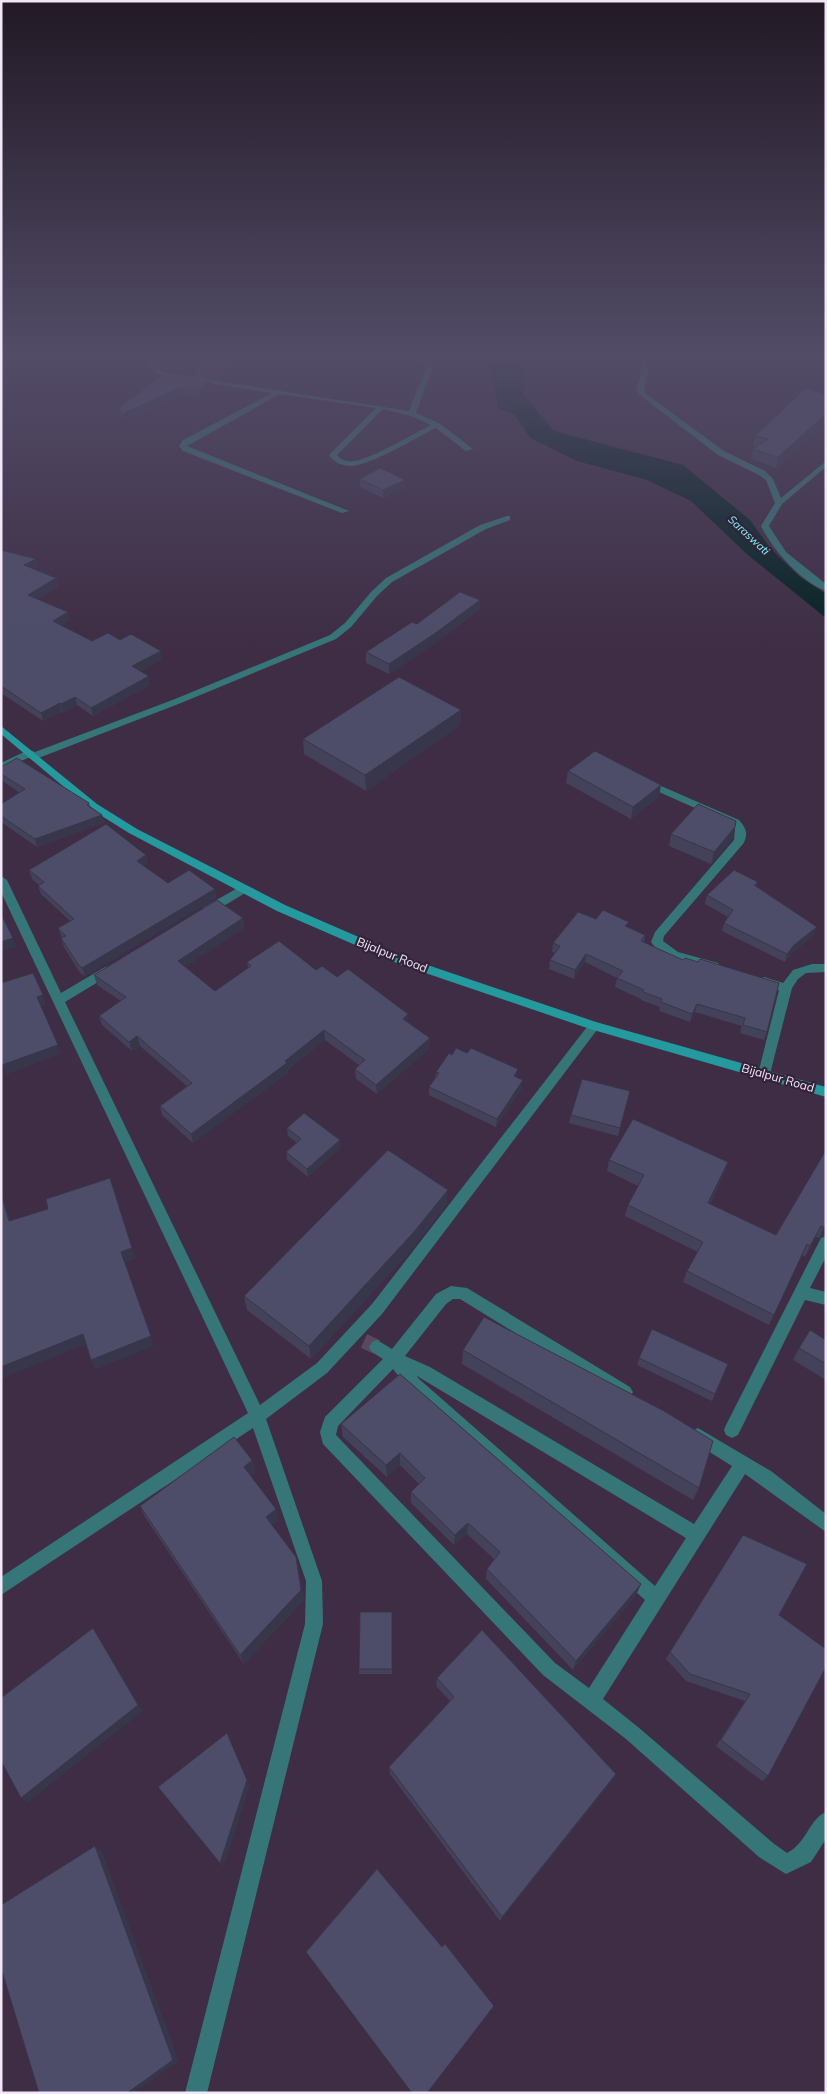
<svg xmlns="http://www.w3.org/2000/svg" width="827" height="2094" font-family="Mulish,sans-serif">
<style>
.water{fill:#052222}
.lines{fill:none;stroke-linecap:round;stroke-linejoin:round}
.street-tunnel{stroke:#59495f;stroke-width:15;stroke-dasharray:15 8;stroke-linecap:butt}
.street{fill:#367678;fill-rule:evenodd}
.secondary{fill:#249a9e;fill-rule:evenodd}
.wall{fill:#43425a}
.shaded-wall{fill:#37364a}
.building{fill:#4e4d69;stroke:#37364a}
.labels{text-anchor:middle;stroke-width:4.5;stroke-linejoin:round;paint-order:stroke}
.far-water-label{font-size:11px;font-style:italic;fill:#79fbfc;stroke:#33233a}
.street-label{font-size:12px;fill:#f2e7f6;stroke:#33233a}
</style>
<rect width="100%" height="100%" fill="#3e2d44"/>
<polygon class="water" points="479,354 509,354 525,370 523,394 554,431 683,465 750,520 770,548 800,577 826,594 826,618 748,555 691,501 647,480 577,461 530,438 515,415 498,408 491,372"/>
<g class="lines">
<polyline class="street-tunnel" points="364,1341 377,1347"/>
<g class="street">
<path d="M149 354H155L151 361 158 369 167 373 409 411 427 365 416 359 390 354H413L425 357 434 364 416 413 439 423 473 449 466 451 436 428C415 438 371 466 349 466 340 465 334 462 329 455L376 408 280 394 187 446 349 511 342 513 183 451 179 446 183 440 272 393 164 376C155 373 149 370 145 361ZM383 409 414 417 431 425C413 434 372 458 355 461 348 462 342 461 337 455Z"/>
<path d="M641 354H647L648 370 644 390 646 394 724 451 765 471 773 479 781 498 826 461V467L782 504 769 526 786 552 826 584V591C800 581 773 550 761 526L775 503 766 480 759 475 718 455 641 396 636 390 642 370Z"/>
<polygon points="507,516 510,516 510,520 486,529 392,582 377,596 351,627 336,639 181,703 36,759 28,758 1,770 1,763 26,751 30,750 35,752 175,699 330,635 345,623 371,592 386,578 480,525"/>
<path d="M645 779 739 820C746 828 749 834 743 844L664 936 663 941 678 952 718 963 720 966 718 969 714 970C693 965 664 962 651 942L655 932 734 840 735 829 731 824 641 784 640 782 641 780Z"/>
<polygon points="1,876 7,880 61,993 105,967 109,966 115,970 113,973 65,1002 260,1405 317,1363 372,1304 590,1023 598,1023 600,1026 382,1314 327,1373 266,1419 322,1581 323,1624 207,2093 185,2093 305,1624 306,1581 253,1428 1,1595 1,1577 248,1413 1,892"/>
<polygon points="243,885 249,889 247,892 212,913 204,913 202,910 204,907"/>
<polygon points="812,964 826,964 826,972 806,973 798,979 792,988 770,1074 768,1078 760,1078 758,1074 779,990 760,984 758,981 764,977 783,983 793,970"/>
<polygon points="826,1236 826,1257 810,1288 826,1292 826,1305 805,1300 738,1435 732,1438 726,1435 724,1430 726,1425 821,1238"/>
<path d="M451 1286 467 1288 630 1387 633 1392 630 1397 625 1399 620 1397 460 1299H453L446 1304 405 1356 430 1367 694 1524 732 1466 692 1441 690 1436 692 1431 698 1428 771 1471 826 1514V1532L745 1474 603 1699 638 1727 773 1843 787 1853C807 1843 809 1819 826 1812V1839L811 1862 786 1874 759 1857 626 1739 543 1675 323 1444 320 1432 325 1417 383 1359 372 1352 369 1347 372 1342 377 1340 392 1349 436 1294ZM393 1369 408 1388 645 1600 589 1688 555 1663 336 1435 338 1426ZM417 1376 686 1538 655 1586 418 1378Z"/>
</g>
<polygon class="secondary" points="1,726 97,804 137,829 285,905 407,958 596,1022 826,1087 826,1097 590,1029 399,964 277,911 129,833 89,808 1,734"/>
</g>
<g class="wall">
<polygon points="211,354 247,354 219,379 196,376 195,367"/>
<polygon points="161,376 212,385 199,397 183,394 124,421 120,415 119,408"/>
<polygon points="826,395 826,422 776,468 751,459 753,449 757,447 753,446 755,436"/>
<polygon points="360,479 405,488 383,498 360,487"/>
<polygon points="1,550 36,559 38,567 34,569 56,578 58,587 37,599 70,620 61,626 92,641 120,640 162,660 140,671 151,685 93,716 77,705 63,713 62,712 43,721 1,693"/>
<polygon points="480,600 479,610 437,642 389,674 366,663 366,652 417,624"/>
<polygon points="461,710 460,725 366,791 304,754 303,739"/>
<polygon points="1,767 89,803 90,806 102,815 104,823 37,847 1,822 1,804 20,793 1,780"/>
<polygon points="568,771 659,797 631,819 566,783"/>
<polygon points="735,827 732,839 711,864 669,846 671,834"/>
<polygon points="146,855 148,864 144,866 168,883 215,889 216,898 85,976 80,973 64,947 61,938 62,938 61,936 58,928 70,921 41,894 38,886 39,885 32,879 29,870"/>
<polygon points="758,882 756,886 817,927 814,935 792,953 785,962 722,931 724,923 728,917 705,904 707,895"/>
<polygon points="243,918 244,928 185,967 215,991 248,968 247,962 316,970 337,977 408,1014 408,1023 430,1038 430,1048 377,1094 356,1079 355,1069 359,1065 325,1040 288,1070 288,1073 193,1143 162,1115 160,1106 187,1086 140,1046 132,1051 102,1025 99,1016 121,1001 97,985 94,975"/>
<polygon points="628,927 645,935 644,942 767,1032 764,1040 740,1033 742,1026 695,1012 690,1022 659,1011 660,1007 641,1000 641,999 615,987 617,978 585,962 574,979 549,969 550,960 555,953 552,952 553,943"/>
<polygon points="436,1072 517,1077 522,1088 496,1127 429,1095 429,1087 435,1078"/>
<polygon points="628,1099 618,1136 569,1123 571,1115"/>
<polygon points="287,1128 340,1140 340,1148 308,1177 287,1160 286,1152 297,1143 288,1136"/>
<polygon points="826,1150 826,1235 819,1238 816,1237 805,1257 802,1255 769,1325 683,1282 687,1271 698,1252 625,1216 628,1205 638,1186 607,1171 609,1160 728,1162 724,1174 710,1204 776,1235"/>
<polygon points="447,1204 413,1248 311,1359 247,1310 244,1296"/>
<polygon points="826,1340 826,1380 793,1360 799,1348"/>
<polygon points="463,1350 699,1488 693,1500 462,1364"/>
<polygon points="639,1358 728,1364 712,1401 637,1365"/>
<polygon points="400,1374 641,1584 636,1595 573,1670 486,1579 487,1569 494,1559 467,1534 454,1545 411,1503 411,1492 419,1484 400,1465 387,1477 343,1437 341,1424"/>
<polygon points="252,1460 255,1472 250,1476 276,1509 278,1521 272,1525 296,1557 304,1600 244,1664 145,1517 140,1506"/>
<polygon points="392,1612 392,1674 359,1674 359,1669"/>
<polygon points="779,1615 768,1776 762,1781 716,1746 745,1701 686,1681 666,1659 670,1652"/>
<polygon points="437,1678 616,1774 612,1781 500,1921 390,1774 389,1767 450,1701 436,1686"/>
</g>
<g class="shaded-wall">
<polygon points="237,354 247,354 219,379 218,371"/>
<polygon points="211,379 212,385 199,397 198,390"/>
<polygon points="182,387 183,394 124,421 122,414"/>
<polygon points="826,414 826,422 776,468 778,457"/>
<polygon points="405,480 405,488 383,498 383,490"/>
<polygon points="36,559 38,567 26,573 24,565"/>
<polygon points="56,578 58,587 30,603 28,595"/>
<polygon points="480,600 479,610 437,642 389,674 389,664"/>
<polygon points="68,612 70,620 55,630 53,621"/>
<polygon points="161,651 162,660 134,674 132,666"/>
<polygon points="149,676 151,685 93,716 91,708"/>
<polygon points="75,697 77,705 63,713 61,704"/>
<polygon points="60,703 62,712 43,721 41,713"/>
<polygon points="461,710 460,725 366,791 365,775"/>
<polygon points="661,785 659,797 631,819 633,807"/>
<polygon points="102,815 104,823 37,847 35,839"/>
<polygon points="735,827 732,839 711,864 714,852"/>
<polygon points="146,855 148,864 139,870 137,861"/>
<polygon points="215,889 216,898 85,976 82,968"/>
<polygon points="243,918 244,928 180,971 178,961"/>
<polygon points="817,927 814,935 792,953 785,962 787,954 794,945"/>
<polygon points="13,938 16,947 1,952 1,942"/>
<polygon points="586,954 585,962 574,979 575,970"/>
<polygon points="43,995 46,1005 40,1007 37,997"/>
<polygon points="697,1004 695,1012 690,1022 692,1014"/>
<polygon points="408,1014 408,1024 403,1019"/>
<polygon points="324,1030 325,1040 288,1070 288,1073 193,1143 191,1134"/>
<polygon points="137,1036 140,1046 132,1051 129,1042"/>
<polygon points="430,1038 430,1048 377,1094 376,1085"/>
<polygon points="58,1045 61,1054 6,1075 2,1065"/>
<polygon points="518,1069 517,1077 513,1084 514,1076"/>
<polygon points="523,1080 522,1088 496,1127 497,1119"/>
<polygon points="340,1140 340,1148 308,1177 307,1169"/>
<polygon points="728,1162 724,1174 704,1214 708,1203"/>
<polygon points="110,1178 136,1259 125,1263 121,1252"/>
<polygon points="1,1188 14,1232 9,1221 1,1194"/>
<polygon points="448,1190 447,1204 413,1248 311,1359 309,1346"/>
<polygon points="821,1226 816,1237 805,1257 810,1246"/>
<polygon points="826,1226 826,1235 819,1238 824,1227"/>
<polygon points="83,1334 87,1344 1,1379 1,1367"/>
<polygon points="151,1336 154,1346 95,1370 91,1360"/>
<polygon points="400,1453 400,1465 387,1477 386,1465"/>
<polygon points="252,1460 255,1472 247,1479 244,1467"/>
<polygon points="276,1509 278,1521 269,1528 266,1517"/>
<polygon points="468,1523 467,1534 454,1545 455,1535"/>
<polygon points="296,1557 304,1600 244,1664 240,1655"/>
<polygon points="641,1584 636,1595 573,1670 576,1661"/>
<polygon points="93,1628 143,1711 27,1803 21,1798"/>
<polygon points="227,1733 250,1785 224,1867 220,1863"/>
<polygon points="616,1774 612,1781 500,1921 502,1917"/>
<polygon points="95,1846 102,1851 179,2061 134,2093 127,2093"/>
</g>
<g class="building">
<polygon points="211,354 237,354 218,371 195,367"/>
<polygon points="188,375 211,379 198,390 182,387 122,414 119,408 161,376 185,377"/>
<polygon points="806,388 826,395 826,414 778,457 753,449 768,439 755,436"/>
<polygon points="380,468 405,480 383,490 360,479"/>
<polygon points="1,550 36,559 24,565 56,578 28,595 68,612 53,621 92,641 108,633 120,640 131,634 161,651 132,666 149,676 91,708 75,697 61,704 60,703 41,713 1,686 1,665 2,665 1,664"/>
<polygon points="460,592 480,600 437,632 389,664 366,652 412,622 417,624"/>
<polygon points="399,677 461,710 365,775 303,739"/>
<polygon points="595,751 661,785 633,807 568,771"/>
<polygon points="17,758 89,803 87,805 102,815 35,839 1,816 1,804 25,789 1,774 1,767"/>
<polygon points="698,804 736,821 735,827 714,852 671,834"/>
<polygon points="106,824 146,855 137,861 168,883 189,870 215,889 82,968 78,964 61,938 66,936 58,928 74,919 38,886 44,882 29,870"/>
<polygon points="734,870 758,882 754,885 817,927 794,945 787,954 724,923 733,910 707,895"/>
<polygon points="217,900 243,918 178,961 215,991 251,966 247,962 279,941 316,970 322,966 337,977 348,969 408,1014 403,1019 430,1038 376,1085 355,1069 365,1060 324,1030 285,1061 287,1063 191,1134 160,1106 192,1083 137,1036 129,1042 99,1016 126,997 94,975"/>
<polygon points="603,910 629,922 625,926 645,935 641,941 683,960 685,958 698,962 700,959 779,983 767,1032 743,1025 745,1018 697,1004 692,1014 661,1002 662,999 643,992 644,990 617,978 623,971 586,954 575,970 550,960 560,946 553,943 578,912 596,919"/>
<polygon points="1,914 13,938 1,942"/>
<polygon points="33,973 43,995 37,997 58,1045 2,1065 1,1063 1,983"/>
<polygon points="456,1048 467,1053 471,1048 518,1069 514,1076 523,1080 497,1119 429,1087 439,1073 436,1072 449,1053 452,1055"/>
<polygon points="582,1079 630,1091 620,1128 571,1115"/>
<polygon points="304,1113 340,1140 307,1169 286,1152 301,1139 287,1128"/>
<polygon points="633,1119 728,1162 708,1203 776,1235 826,1150 826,1226 824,1227 821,1226 810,1246 807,1244 774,1315 687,1271 703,1242 628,1205 644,1175 609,1160"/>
<polygon points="388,1150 448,1190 413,1233 309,1346 244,1296"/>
<polygon points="110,1178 132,1248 121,1252 151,1336 91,1360 83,1334 1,1367 1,1194 9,1221 48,1209 46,1199"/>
<polygon points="484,1317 664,1411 713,1441 699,1488 463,1350"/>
<polygon points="652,1329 728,1364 715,1394 639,1358"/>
<polygon points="810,1330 826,1340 826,1364 799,1348"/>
<polygon points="400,1374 641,1584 576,1661 487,1569 500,1552 468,1523 455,1535 411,1492 425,1478 400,1453 386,1465 341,1424"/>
<polygon points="234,1437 252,1460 244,1467 276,1509 266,1517 296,1557 301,1590 240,1655 140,1506"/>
<polygon points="743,1535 807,1564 779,1615 826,1649 826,1667 768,1776 721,1740 750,1694 690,1674 670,1652"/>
<polygon points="360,1612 392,1612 392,1669 359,1669"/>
<polygon points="93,1628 138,1705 21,1798 1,1761 1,1698"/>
<polygon points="482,1630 616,1774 502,1917 389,1767 454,1697 437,1678"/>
<polygon points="227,1733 247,1780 220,1863 158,1787"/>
<polygon points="95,1846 173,2060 127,2093 39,2093 1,1968 1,1905"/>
<polygon points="377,1869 442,1947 445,1944 494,2006 427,2093 412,2093 306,1952"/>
</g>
<linearGradient id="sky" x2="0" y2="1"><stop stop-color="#221925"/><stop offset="0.55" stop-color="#524c67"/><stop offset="1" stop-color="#524c67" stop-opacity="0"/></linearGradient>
<rect width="827" height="647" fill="url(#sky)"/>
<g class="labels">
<g class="far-water-label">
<text transform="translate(749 535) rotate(43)" y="4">Saraswati</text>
</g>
<g class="street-label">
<text transform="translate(392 955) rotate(22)" y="4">Bijalpur Road</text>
<text transform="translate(778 1078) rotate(16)" y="4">Bijalpur Road</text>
</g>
</g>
<rect width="827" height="2094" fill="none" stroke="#f2e7f6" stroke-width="5"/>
</svg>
